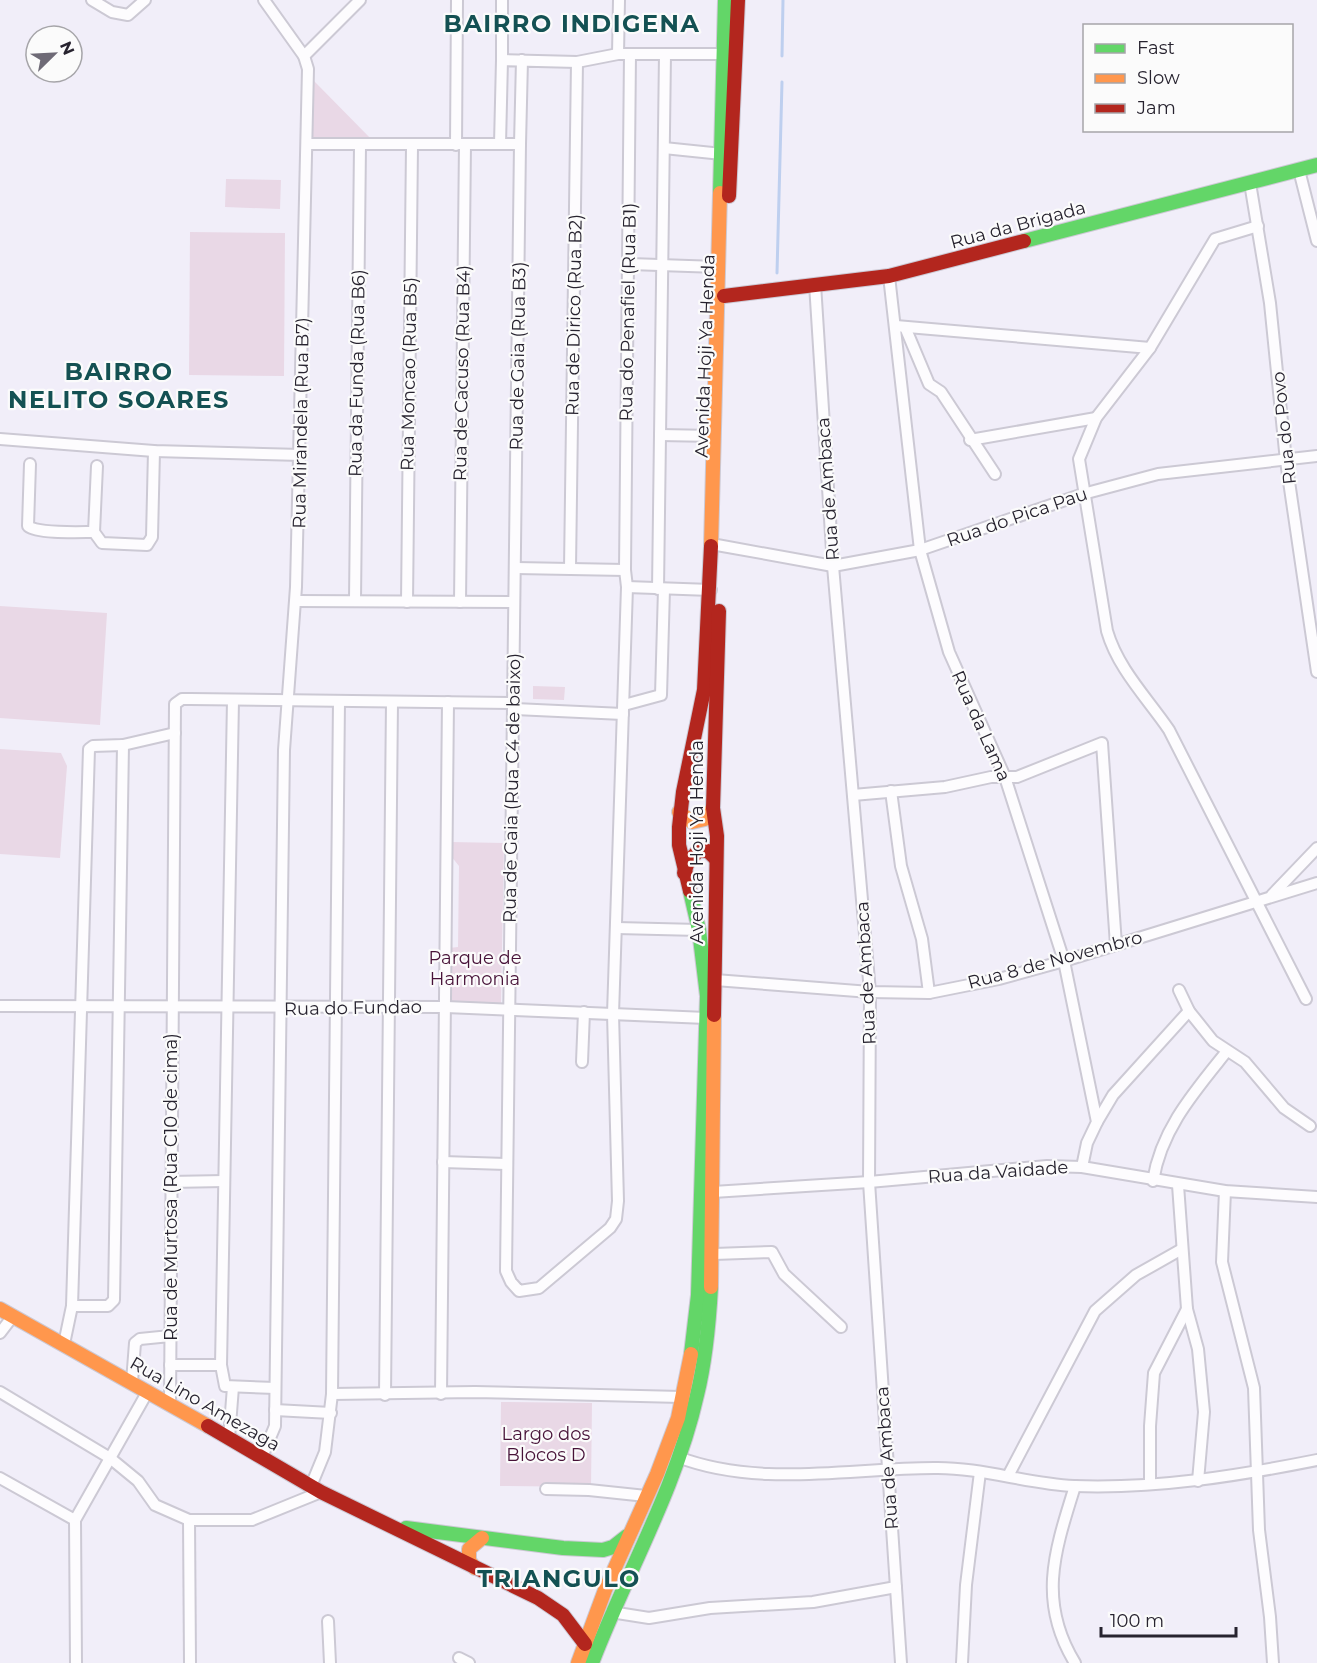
<svg xmlns="http://www.w3.org/2000/svg" width="1317" height="1663" font-family="Montserrat,sans-serif">
<style>
.green{fill:#e9d8e6}
.lines{fill:none;stroke-linecap:round;stroke-linejoin:round}
.stream{stroke:#becfef;stroke-width:3}
.street-casing{stroke:#ccc9d4;stroke-width:14}
.fast-casing{stroke:#ccc9d4;stroke-width:16}
.slow-casing{stroke:#ccc9d4;stroke-width:16}
.jam-casing{stroke:#ccc9d4;stroke-width:16}
.street{stroke:#fdfcfe;stroke-width:10}
.fast{stroke:#63d668;stroke-width:14}
.slow{stroke:#ff974d;stroke-width:14}
.jam{stroke:#b3261e;stroke-width:14}
.labels{text-anchor:middle;stroke-width:4.5;stroke-linejoin:round;paint-order:stroke}
.street-label{font-size:18px;fill:#27232f;stroke:#fbfbfb}
.park-label{font-size:18px;fill:#471238;stroke:#fbfbfb}
.district-label{font-size:24px;font-weight:bold;letter-spacing:1.5px;fill:#145153;stroke:#fbfbfb}
</style>
<rect width="100%" height="100%" fill="#f1eef9"/>
<g class="green">
<polygon points="313,80 375,143 311,139"/>
<polygon points="226,179 281,180 280,209 225,207"/>
<polygon points="190,232 285,233 284,376 189,375"/>
<polygon points="0,606 107,613 100,725 0,718"/>
<polygon points="533,686 565,687 564,700 533,699"/>
<polygon points="0,749 61,753 67,766 60,858 0,854"/>
<polygon points="451,842 504,843 501,1004 448,1003 449,948 458,947 459,866 451,856"/>
<polygon points="501,1402 592,1403 591,1487 500,1486"/>
</g>
<g class="lines">
<g class="stream">
<polyline points="782,56 783,0"/>
<polyline points="777,273 782,82"/>
</g>
<g class="street-casing">
<g id="street">
<polyline points="92,0 112,12 128,15 145,0"/>
<polyline points="618,54 619,0"/>
<polyline points="304,56 360,0"/>
<polyline points="502,60 502,0"/>
<polyline points="522,60 520,144 500,144 502,60 577,62 618,54 724,54"/>
<polyline points="307,144 500,144"/>
<polyline points="520,144 506,1271 511,1282 519,1291 539,1288 610,1228 616,1219 618,1201 613,1014 627,587 625,570 630,54"/>
<polyline points="456,145 457,0"/>
<polyline points="664,148 722,154"/>
<polyline points="1299,170 1317,241"/>
<polyline points="1250,183 1270,303 1286,461 1317,672"/>
<path d="M1258 226 1215 239 1150 348 1096 418 1079 459 1107 631C1118 669 1148 699 1169 730L1306 999"/>
<polyline points="630,264 718,267"/>
<polyline points="889,276 920,550 949,652 1005,777 1064,961 1097,1122 1087,1143 1082,1167"/>
<polyline points="815,284 833,566 870,992 869,1182 901,1663"/>
<polyline points="896,326 1150,348"/>
<polyline points="905,327 929,384 941,392 995,474"/>
<polyline points="660,435 714,436"/>
<polyline points="0,439 154,451 301,455"/>
<polyline points="970,440 1096,418"/>
<path d="M30 464 28 526C38 534 80 532 94 532"/>
<polyline points="97,466 94,532 102,543 147,545 152,537 154,451"/>
<polyline points="717,545 833,566 920,550 1083,494 1158,474 1317,456"/>
<polyline points="516,568 625,570"/>
<polyline points="570,568 577,62"/>
<polyline points="627,587 711,590"/>
<polyline points="658,589 665,54"/>
<polyline points="355,600 360,146"/>
<polyline points="296,601 514,602"/>
<polyline points="407,602 412,146"/>
<polyline points="460,602 465,144"/>
<polyline points="233,700 221,1365 225,1386 275,1388"/>
<polyline points="624,705 661,695 664,589"/>
<polyline points="515,709 623,714"/>
<polyline points="891,791 901,866 922,939 929,993"/>
<polyline points="853,795 945,787 991,777 1017,777 1102,743 1116,945"/>
<polyline points="1272,895 1317,848"/>
<polyline points="617,928 699,930"/>
<polyline points="715,980 870,992 929,993 999,979 1064,961 1317,883"/>
<polyline points="1179,990 1189,1011 1213,1041 1245,1062 1284,1108 1310,1126"/>
<polyline points="0,1006 446,1007 706,1018"/>
<polyline points="582,1062 584,1012"/>
<polyline points="1097,1122 1113,1095 1189,1011"/>
<polyline points="443,1162 506,1164"/>
<path d="M1153 1181C1161 1129 1195 1091 1227 1051"/>
<polyline points="170,1182 224,1181"/>
<polyline points="1178,1185 1187,1309 1198,1349 1204,1412 1198,1481"/>
<polyline points="1225,1191 1222,1262 1254,1388 1259,1530 1270,1617 1273,1663"/>
<polyline points="713,1192 869,1182 1047,1166 1082,1167 1225,1191 1317,1197"/>
<polyline points="714,1254 772,1252 784,1274 841,1327"/>
<polyline points="72,1306 108,1306 114,1300 123,745"/>
<polyline points="0,1333 13,1316"/>
<polyline points="64,1344 72,1306 89,749 93,746 123,745 175,733"/>
<polyline points="170,1365 221,1365"/>
<polyline points="132,1382 135,1343 140,1339 170,1336"/>
<polyline points="0,1392 110,1458 138,1481 155,1505 189,1520 252,1520 321,1492"/>
<polyline points="332,1394 475,1392 681,1397"/>
<polyline points="441,1394 448,702"/>
<polyline points="385,1395 392,702"/>
<polyline points="170,1403 175,704 182,699 190,699 515,703"/>
<polyline points="275,1410 331,1413"/>
<polyline points="229,1438 233,1387"/>
<polyline points="262,1457 275,1426 284,750 296,587 308,69 304,56 264,0"/>
<path d="M678 1457C759 1488 849 1468 934 1468 981 1467 1027 1484 1074 1486 1156 1489 1237 1476 1317 1460"/>
<polyline points="1008,1476 1095,1311 1136,1275 1182,1249"/>
<polyline points="0,1478 75,1520"/>
<polyline points="1150,1483 1150,1426 1154,1373 1187,1309"/>
<polyline points="311,1486 325,1452 332,1394 339,701"/>
<polyline points="546,1489 589,1490 646,1496"/>
<polyline points="189,1520 190,1663"/>
<polyline points="611,1612 649,1618 710,1608 813,1602 896,1587"/>
<polyline points="328,1621 330,1663"/>
<polyline points="459,1658 469,1663"/>
<polyline points="76,1663 75,1520 148,1391"/>
<polyline points="962,1663 966,1585 980,1472"/>
<path d="M1075 1663C1037 1601 1055 1550 1075 1486"/>
</g>
</g>
<g class="fast-casing">
<g id="fast">
<polyline points="720,193 725,0"/>
<polyline points="1024,241 1317,165"/>
<polyline points="690,891 699,930 707,996 698,1295 691,1354"/>
<polyline points="406,1528 563,1548 603,1550 613,1547 627,1536"/>
<path d="M592 1663C626 1574 676 1489 697 1395 706 1359 709 1323 711 1287"/>
</g>
</g>
<g class="slow-casing">
<g id="slow">
<polyline points="711,546 720,193"/>
<polyline points="679,812 692,822 705,819 713,808"/>
<polyline points="711,1287 714,1015"/>
<polyline points="0,1309 208,1426"/>
<polyline points="475,1568 469,1561 469,1549 482,1538"/>
<polyline points="578,1663 605,1590 657,1474 678,1418 691,1354"/>
</g>
</g>
<g class="jam-casing">
<g id="jam">
<polyline points="729,196 738,0"/>
<polyline points="724,296 889,276 1024,241"/>
<polyline points="684,873 688,862 698,851 708,851 716,859"/>
<polyline points="690,891 679,845 679,827 683,792 704,690 711,546"/>
<polyline points="714,1015 717,836 713,808 719,611"/>
<polyline points="208,1426 321,1492 538,1598 563,1615 585,1644"/>
</g>
</g>
<use href="#street" class="street"/>
<use href="#fast" class="fast"/>
<use href="#slow" class="slow"/>
<use href="#jam" class="jam"/>
</g>
<g class="labels">
<g class="street-label">
<text transform="translate(1018 225) rotate(-15)" y="6">Rua da Brigada</text>
<text transform="translate(628 312) rotate(-89)" y="6">Rua do Penafiel (Rua B1)</text>
<text transform="translate(574 315) rotate(-89)" y="6">Rua de Dirico (Rua B2)</text>
<text transform="translate(518 356) rotate(-89)" y="6">Rua de Gaia (Rua B3)</text>
<text transform="translate(705 356) rotate(-88)" y="6">Avenida Hoji Ya Henda</text>
<text transform="translate(357 373) rotate(-89)" y="6">Rua da Funda (Rua B6)</text>
<text transform="translate(462 373) rotate(-89)" y="6">Rua de Cacuso (Rua B4)</text>
<text transform="translate(409 374) rotate(-89)" y="6">Rua Moncao (Rua B5)</text>
<text transform="translate(301 423) rotate(-89)" y="6">Rua Mirandela (Rua B7)</text>
<text transform="translate(1284 428) rotate(-96)" y="6">Rua do Povo</text>
<text transform="translate(828 489) rotate(-94)" y="6">Rua de Ambaca</text>
<text transform="translate(1017 517) rotate(-19)" y="6">Rua do Pica Pau</text>
<text transform="translate(981 726) rotate(66)" y="6">Rua da Lama</text>
<text transform="translate(512 788) rotate(-89)" y="6">Rua de Gaia (Rua C4 de baixo)</text>
<text transform="translate(697 842) rotate(-90)" y="6">Avenida Hoji Ya Henda</text>
<text transform="translate(1055 960) rotate(-15)" y="6">Rua 8 de Novembro</text>
<text transform="translate(866 973) rotate(-93)" y="6">Rua de Ambaca</text>
<text transform="translate(353 1008) rotate(-1)" y="6">Rua do Fundao</text>
<text transform="translate(998 1172) rotate(-4)" y="6">Rua da Vaidade</text>
<text transform="translate(171 1187) rotate(-90)" y="6">Rua de Murtosa (Rua C10 de cima)</text>
<text transform="translate(205 1404) rotate(30)" y="6">Rua Lino Amezaga</text>
<text transform="translate(887 1458) rotate(-94)" y="6">Rua de Ambaca</text>
</g>
<g class="park-label">
<text x="475" y="964">Parque de<tspan x="475" dy="21">Harmonia</tspan></text>
<text x="546" y="1440">Largo dos<tspan x="546" dy="21">Blocos D</tspan></text>
</g>
<g class="district-label">
<text x="572" y="32">BAIRRO INDIGENA</text>
<text x="119" y="380">BAIRRO<tspan x="119" dy="28">NELITO SOARES</tspan></text>
<text x="559" y="1587">TRIANGULO</text>
</g>
</g>
<rect x="1083" y="24" width="210" height="108" fill="#fbfbfb" stroke="#a6a5a9" stroke-width="1.5"/>
<rect x="1095" y="44" width="30" height="9" fill="#63d668" stroke="#a6a5a9" stroke-width="1.5"/>
<text x="1137" y="54" font-size="18" fill="#27232f">Fast</text>
<rect x="1095" y="74" width="30" height="9" fill="#ff974d" stroke="#a6a5a9" stroke-width="1.5"/>
<text x="1137" y="84" font-size="18" fill="#27232f">Slow</text>
<rect x="1095" y="104" width="30" height="9" fill="#b3261e" stroke="#a6a5a9" stroke-width="1.5"/>
<text x="1137" y="114" font-size="18" fill="#27232f">Jam</text>
<g transform="translate(54 54) rotate(66)"><circle r="28" fill="#fbfbfb" stroke="#a6a5a9" stroke-width="1.5"/>
<path d="M0-4.5L10 22L0 15L-10 22Z" fill="#6e6a76"/>
<text y="-9" font-size="16" font-weight="bold" text-anchor="middle" fill="#27232f">N</text>
</g>
<path d="M1101 1627v9h135v-9" fill="none" stroke="#27232f" stroke-width="3"/>
<text x="1110" y="1627" font-size="18" fill="#27232f" stroke="#fbfbfb" stroke-width="4.5" paint-order="stroke">100 m</text>
</svg>
